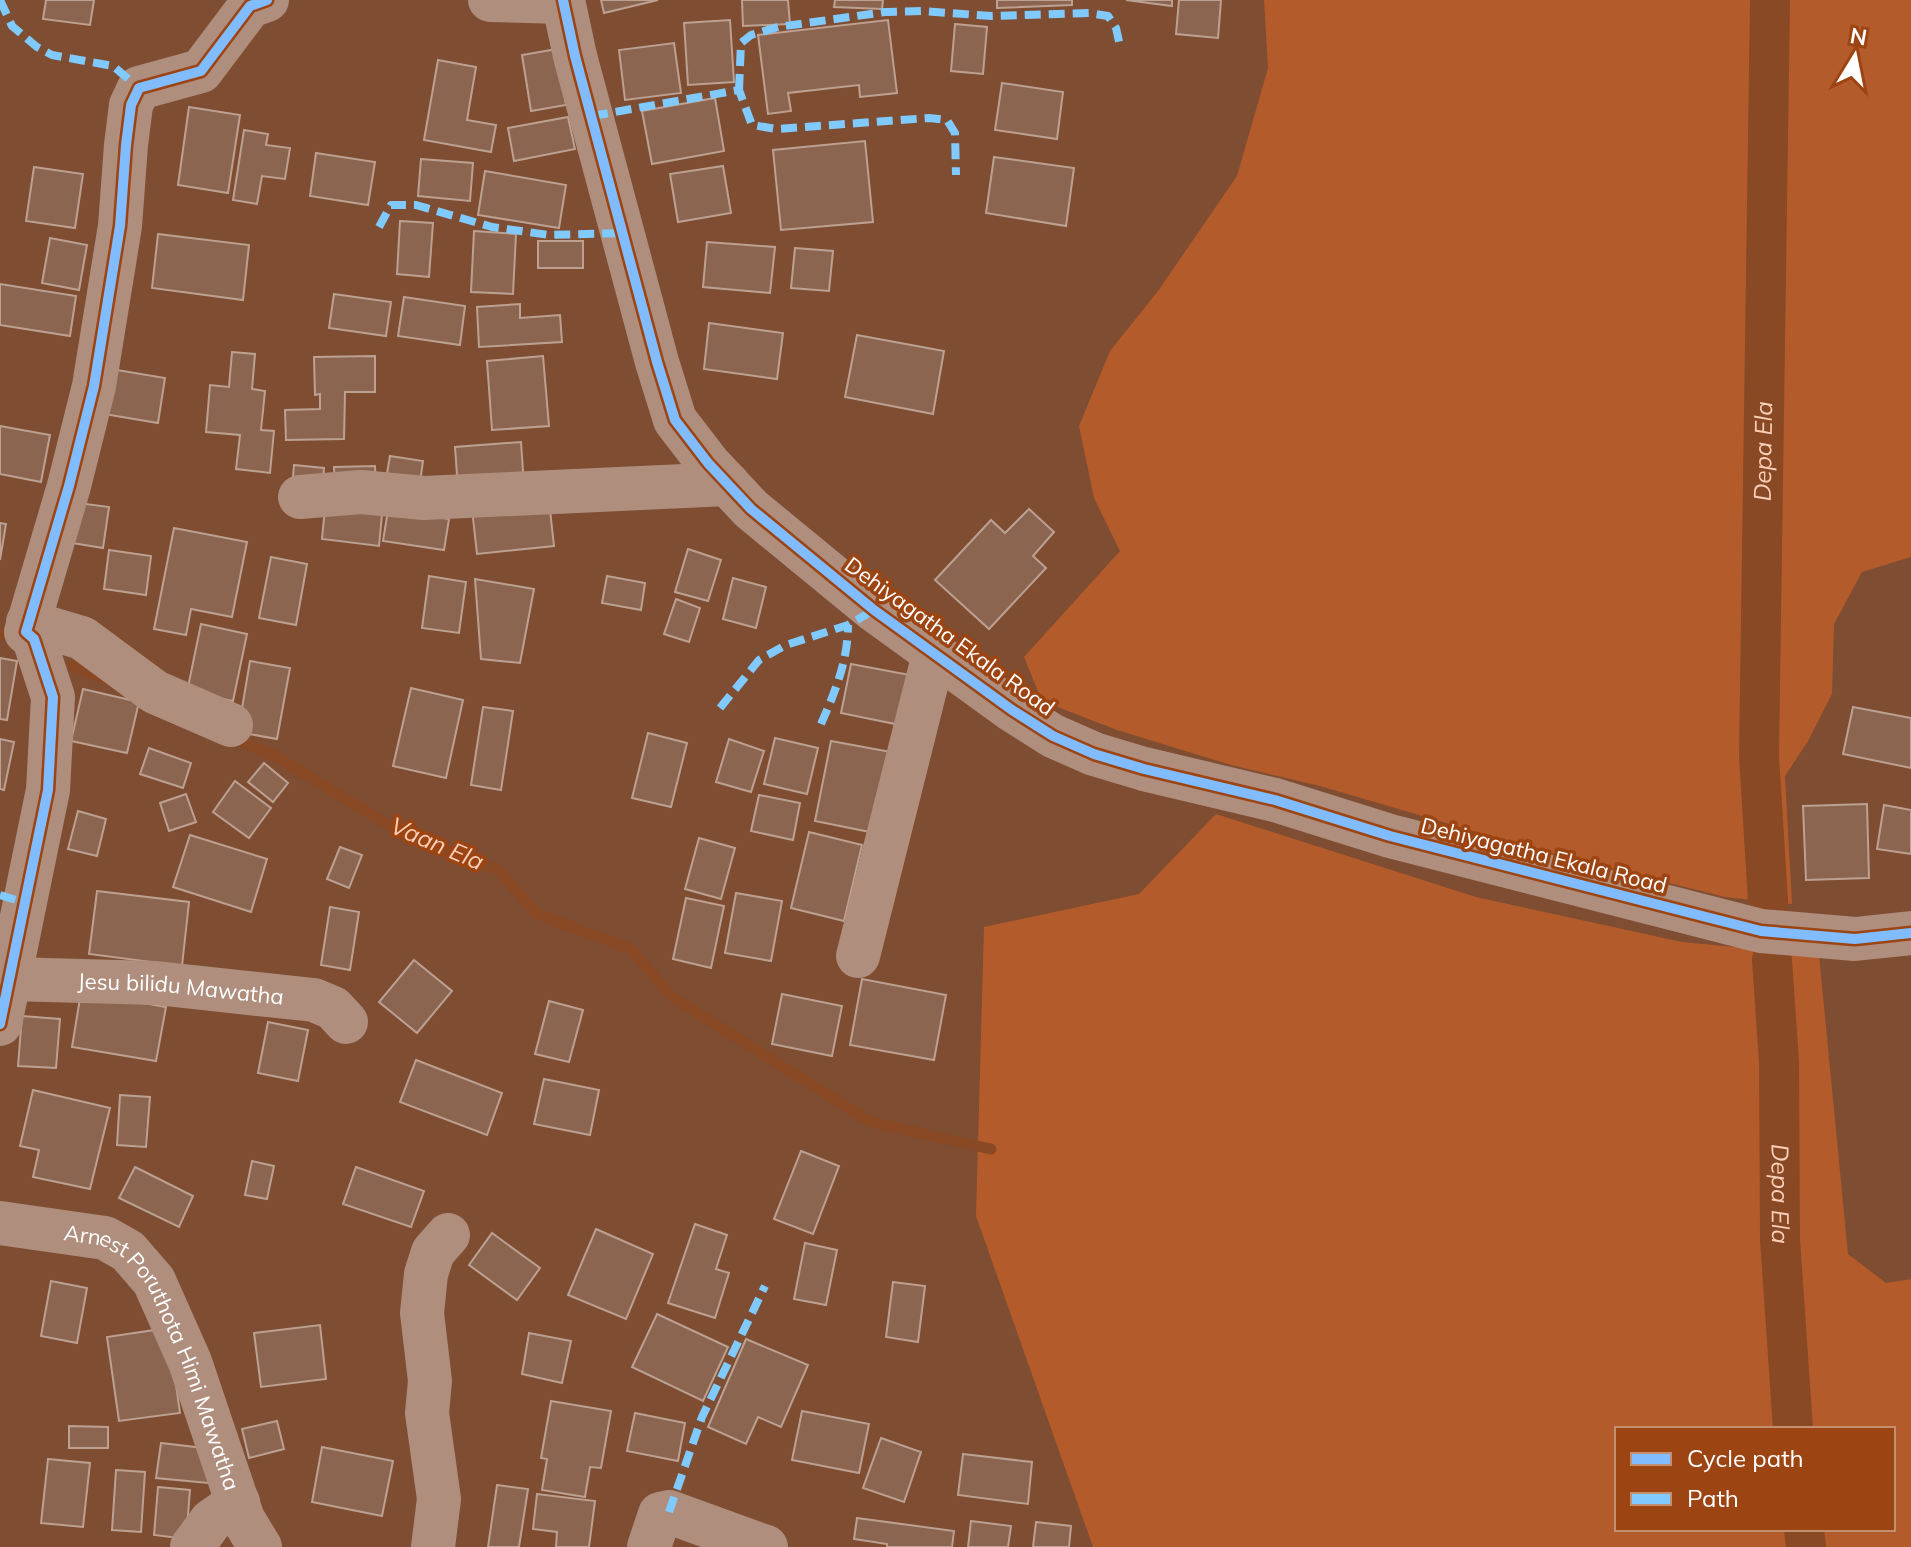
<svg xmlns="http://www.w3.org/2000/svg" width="1911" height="1547" font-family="Mulish,sans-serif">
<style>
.green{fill:#b45b2b;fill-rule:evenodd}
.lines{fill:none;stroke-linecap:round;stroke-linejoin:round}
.stream{stroke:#8a4925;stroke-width:11}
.canal{stroke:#8a4925;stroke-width:40}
.building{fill:#8c6550;stroke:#bca192;stroke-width:2}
.minor{stroke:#af8e7d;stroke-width:44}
.quiet{stroke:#80caff;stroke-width:8;stroke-dasharray:16 8;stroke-linecap:butt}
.cycleway-casing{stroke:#9d4413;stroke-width:15}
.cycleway{stroke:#80bcff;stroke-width:10}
.labels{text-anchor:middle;stroke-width:7;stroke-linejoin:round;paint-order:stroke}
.street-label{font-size:22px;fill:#fff;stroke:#9d4413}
.water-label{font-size:24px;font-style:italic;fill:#fad0ba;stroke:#9d4413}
</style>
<rect width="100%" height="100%" fill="#7e4d32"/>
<g class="green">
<polygon points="1264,0 1911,0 1911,557 1862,572 1834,624 1832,694 1808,741 1785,776 1792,904 1725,897 1538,850 1320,786 1231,765 1117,730 1042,701 1024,657 1120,551 1094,498 1079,426 1110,351 1158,291 1237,176 1268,68"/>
<path d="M1216 814 1476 897 1682 942 1819 955 1848 1254 1886 1283 1911 1279V1547H1093L976 1216 984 927 1139 894ZM1617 1429H1893V1529H1617Z"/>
</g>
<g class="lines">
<g class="stream">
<polyline points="0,633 4,635"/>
<polyline points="73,666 111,682"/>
<polyline points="232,737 277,757 405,835 497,869 537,914 631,949 672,997 871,1122 991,1149"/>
</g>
<g class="canal">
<path id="s1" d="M1768 901 1759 756 1770 0"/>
<path id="s2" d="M1772 960 1779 1062 1780 1239 1793 1429"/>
<polyline points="1804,1529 1806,1547"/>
</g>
</g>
<g class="building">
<polygon points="46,0 94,0 90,25 43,19"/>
<polygon points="601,0 658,0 604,13"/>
<polygon points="742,0 788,0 790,24 743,26"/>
<polygon points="835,0 883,0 882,9 834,7"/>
<polygon points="997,0 1072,0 1072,5 997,8"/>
<polygon points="1126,0 1172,0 1172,6"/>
<polygon points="1179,0 1221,0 1218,38 1176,34"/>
<polygon points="730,20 734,82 688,85 684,23"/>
<polygon points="888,20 897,93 860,97 859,85 788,93 791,111 768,114 758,35"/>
<polygon points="955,24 987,27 983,74 951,71"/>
<polygon points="674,43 681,93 625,100 619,50"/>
<polygon points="557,49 566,105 531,111 522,55"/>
<polygon points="438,60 476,67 467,120 496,125 491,152 424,140"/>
<polygon points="1002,83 1063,92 1057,139 995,130"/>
<polygon points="715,98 724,151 652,164 642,111"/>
<polygon points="189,107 240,115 228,193 178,185"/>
<polygon points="568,117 575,149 514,161 508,128"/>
<polygon points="244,130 268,134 266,145 290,148 285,179 262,176 257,204 233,200"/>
<polygon points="865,141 873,222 781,230 773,150"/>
<polygon points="316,153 375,162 368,205 310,196"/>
<polygon points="994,157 1074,168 1066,226 986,213"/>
<polygon points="421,159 473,163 470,201 418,196"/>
<polygon points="723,166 731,213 678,222 670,174"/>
<polygon points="34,167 83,174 75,228 26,221"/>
<polygon points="485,171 566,185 559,228 478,215"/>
<polygon points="400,221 433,223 429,277 397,274"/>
<polygon points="474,231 516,234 513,294 471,292"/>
<polygon points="158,234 249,245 243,300 152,288"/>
<polygon points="50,238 87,245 79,290 42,283"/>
<rect x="538" y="241" width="45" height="27"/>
<polygon points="707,242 775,247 770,293 703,287"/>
<polygon points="795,248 833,251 829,291 791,288"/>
<polygon points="0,284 76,296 70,336 0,325"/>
<polygon points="334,294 391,302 386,336 329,328"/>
<polygon points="404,297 465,306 460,345 398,336"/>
<polygon points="520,304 520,318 560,315 562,342 479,347 477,307"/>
<polygon points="709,323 783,333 777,379 704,369"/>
<polygon points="857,335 944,351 933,414 845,397"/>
<polygon points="232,352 255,354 252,389 265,391 261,430 274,431 270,473 236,469 240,435 206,432 210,385 229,387"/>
<polygon points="375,356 375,392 345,392 344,439 286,440 285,410 320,409 320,394 315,395 314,357"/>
<polygon points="543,356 549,426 492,430 487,361"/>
<polygon points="111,369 165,378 158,423 104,414"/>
<polygon points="0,426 50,435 41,482 0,474"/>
<polygon points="521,442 524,485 458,489 455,447"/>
<polygon points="390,456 423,461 419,490 385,485"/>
<polygon points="294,465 324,468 322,491 292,488"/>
<polygon points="375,466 376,488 335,490 334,467"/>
<polygon points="326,498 383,504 379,546 322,539"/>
<polygon points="549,501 554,546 477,554 472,509"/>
<polygon points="71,502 109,507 103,548 66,542"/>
<polygon points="1029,509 1054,532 1033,556 1046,568 989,629 935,580 991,520 1005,533"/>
<polygon points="388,510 449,519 444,550 383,541"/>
<polygon points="0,523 6,524 0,560"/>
<polygon points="174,528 247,542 232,617 191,609 186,635 154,629"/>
<polygon points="688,549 721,560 708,601 675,592"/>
<polygon points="109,550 151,556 146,595 104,589"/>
<polygon points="271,557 307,564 296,625 259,618"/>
<polygon points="429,576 466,582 459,633 422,628"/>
<polygon points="607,576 645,583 641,610 602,603"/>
<polygon points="733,578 766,587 756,628 723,619"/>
<polygon points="475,579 534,589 520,663 481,659"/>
<polygon points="676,599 700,608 689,642 664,634"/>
<polygon points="201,624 247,634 233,701 187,692"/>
<polygon points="0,658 17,661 7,720 0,719"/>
<polygon points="250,661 290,668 277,739 238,732"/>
<polygon points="851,664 910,675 900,725 841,713"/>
<polygon points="411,688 463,700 446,778 393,766"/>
<polygon points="83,689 139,702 127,753 71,741"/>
<polygon points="483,707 513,711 501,790 471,785"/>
<polygon points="1853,707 1911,718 1911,768 1843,754"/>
<polygon points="648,733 687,743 671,807 632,798"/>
<polygon points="775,738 818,748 807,794 764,784"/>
<polygon points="0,739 14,742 4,790 0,789"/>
<polygon points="729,739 764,751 751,792 716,782"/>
<polygon points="831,741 891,752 875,833 815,821"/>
<polygon points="149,748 191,763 183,788 140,774"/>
<polygon points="264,763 288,783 273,802 248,782"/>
<polygon points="235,781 271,808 249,838 213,812"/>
<polygon points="186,794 196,822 169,831 160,803"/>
<polygon points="759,795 800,803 793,840 751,831"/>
<polygon points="1867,804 1869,878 1806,880 1803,806"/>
<polygon points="1884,805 1911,810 1911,854 1877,849"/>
<polygon points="78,811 106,819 97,856 68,849"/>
<polygon points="809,832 862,845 844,921 791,908"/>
<polygon points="190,835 267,859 251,912 173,887"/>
<polygon points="699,838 735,848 721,899 685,889"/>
<polygon points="340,847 362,855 349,888 327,879"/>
<polygon points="97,891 189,902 182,966 89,954"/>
<polygon points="736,893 782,901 771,961 725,953"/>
<polygon points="686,898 724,906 711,968 673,959"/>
<polygon points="330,907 359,912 350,970 321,965"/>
<polygon points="414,960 452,991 417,1033 379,1002"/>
<polygon points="862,979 946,995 934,1060 850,1045"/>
<polygon points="81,992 166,1007 156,1061 72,1047"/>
<polygon points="782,994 842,1006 832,1056 772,1044"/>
<polygon points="549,1001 583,1010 569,1062 535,1054"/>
<polygon points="22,1016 60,1019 56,1068 18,1066"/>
<polygon points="268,1022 308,1030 298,1081 258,1073"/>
<polygon points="416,1060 502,1093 487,1135 400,1102"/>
<polygon points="544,1079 599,1090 590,1135 534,1124"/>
<polygon points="33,1090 110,1108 90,1189 33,1177 39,1150 20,1146"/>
<polygon points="120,1095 150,1097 146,1147 117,1145"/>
<polygon points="801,1151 839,1166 813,1234 774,1219"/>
<polygon points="252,1161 274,1166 267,1199 245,1195"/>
<polygon points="135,1167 193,1196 179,1227 119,1198"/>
<polygon points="356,1167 424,1191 411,1227 343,1204"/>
<polygon points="695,1224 727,1235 716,1269 729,1273 715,1318 668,1303"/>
<polygon points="596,1229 653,1254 626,1319 568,1295"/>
<polygon points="492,1233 540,1268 517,1300 469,1265"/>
<polygon points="805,1243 837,1250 826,1305 794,1299"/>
<polygon points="51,1281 87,1288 77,1343 41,1336"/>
<polygon points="893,1282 925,1286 918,1342 886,1337"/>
<polygon points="657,1314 728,1347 703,1401 632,1367"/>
<polygon points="320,1325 326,1379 261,1387 254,1333"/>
<polygon points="168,1328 180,1413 119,1421 107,1337"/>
<polygon points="529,1333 571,1341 562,1383 522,1374"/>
<polygon points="746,1339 808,1365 781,1427 758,1417 746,1444 708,1427"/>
<polygon points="551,1401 611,1411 601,1468 590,1467 585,1497 542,1490 547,1459 541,1458"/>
<polygon points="802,1411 869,1424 859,1473 792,1460"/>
<polygon points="635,1413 685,1423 678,1461 627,1451"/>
<polygon points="277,1421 284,1449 249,1458 242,1429"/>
<polygon points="69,1426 108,1427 108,1448 69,1448"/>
<polygon points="881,1438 921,1452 904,1502 863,1488"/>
<polygon points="161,1443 212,1449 208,1483 156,1478"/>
<polygon points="322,1447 393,1461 382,1516 312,1502"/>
<polygon points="963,1454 1032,1462 1028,1504 958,1495"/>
<polygon points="48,1459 90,1463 83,1527 41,1523"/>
<polygon points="116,1470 145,1472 141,1532 112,1530"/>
<polygon points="497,1485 528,1489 519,1547 488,1547"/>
<polygon points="158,1487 190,1490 186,1539 154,1535"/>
<polygon points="537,1494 595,1501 589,1547 556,1547 557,1532 533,1529"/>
<polygon points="857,1518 954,1531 952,1547 887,1547 887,1544 854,1539"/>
<polygon points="971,1521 1011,1526 1008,1547 968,1547"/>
<polygon points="1036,1522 1071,1526 1069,1547 1033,1547"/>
</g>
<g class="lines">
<g class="minor">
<polyline points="490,0 563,2"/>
<polyline points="563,0 575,56 657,362 675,420 708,463 751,509 874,610 1012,710 1053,736 1094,754 1144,769 1275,800 1390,836 1761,931 1855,939 1911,933"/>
<polyline points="300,497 361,492 424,498 728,484"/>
<polyline points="28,622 82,638 155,692 231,725"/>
<polyline points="858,956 934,654"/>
<path id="s3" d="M9 979 156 983 314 1000 333 1008 346 1022"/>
<polyline points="0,1024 48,790 53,697 34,639 26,632 69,486 94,386 120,226 126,145 131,105 139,88 201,71 250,6 267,0"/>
<path id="s4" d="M0 1223 105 1238 128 1251 154 1281 190 1362 243 1519 260 1547"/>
<polyline points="192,1547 211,1521 238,1502"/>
<polyline points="433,1547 439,1499 427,1413 430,1381 422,1313 426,1274 433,1252 448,1235"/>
<polyline points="649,1547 660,1514 669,1512 766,1547"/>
</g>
<g class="quiet">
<polyline points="0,0 12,26 37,47 52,55 113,66 139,88"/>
<polyline points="739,90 741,43 751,35 778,27 885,12 921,11 992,16 1089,13 1108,16 1116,28 1120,46"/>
<polyline points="592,116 739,90 752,125 776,129 929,118 947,120 955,133 956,175"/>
<polyline points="379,227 391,205 416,205 492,227 549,235 623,233"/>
<polyline points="720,708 759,660 786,645 848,625 874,610"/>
<path d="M821 724C835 692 848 661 848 625"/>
<polyline points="0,895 26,903"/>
<polyline points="669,1512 702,1417 765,1286"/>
</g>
<g class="cycleway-casing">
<g id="cycleway">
<polyline points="563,0 575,56 657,362 675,420 708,463 751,509 874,610 1012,710 1053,736 1094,754 1144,769 1275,800 1390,836 1761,931 1855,939 1911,933"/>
<polyline points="0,1024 48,790 53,697 34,639 26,632 69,486 94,386 120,226 126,145 131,105 139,88 201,71 250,6 267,0"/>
</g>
</g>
<use href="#cycleway" class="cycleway"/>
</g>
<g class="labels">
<g class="street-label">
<text transform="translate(950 636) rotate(36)" y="8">Dehiyagatha Ekala Road</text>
<text transform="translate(1544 855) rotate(14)" y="8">Dehiyagatha Ekala Road</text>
<text dy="8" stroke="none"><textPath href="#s3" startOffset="172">Jesu bilidu Mawatha</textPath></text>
<text dy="8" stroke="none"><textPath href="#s4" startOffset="230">Arnest Poruthota Himi Mawatha</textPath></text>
</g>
<g class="water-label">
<text dy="8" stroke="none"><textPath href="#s1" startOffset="450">Depa Ela</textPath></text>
<text transform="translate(437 844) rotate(23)" y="8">Vaan Ela</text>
<text dy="8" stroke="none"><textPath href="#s2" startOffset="234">Depa Ela</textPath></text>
</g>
</g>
<rect x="1615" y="1427" width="280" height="104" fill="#9d4413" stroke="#c48f71" stroke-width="2"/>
<rect x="1631" y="1453" width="40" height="12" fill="#80bcff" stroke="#c48f71" stroke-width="2"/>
<text x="1687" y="1467" font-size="24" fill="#ffffff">Cycle path</text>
<rect x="1631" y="1493" width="40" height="12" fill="#80caff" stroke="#c48f71" stroke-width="2"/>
<text x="1687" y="1507" font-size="24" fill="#ffffff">Path</text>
<g transform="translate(1855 56) rotate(10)" stroke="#9d4413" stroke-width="6" paint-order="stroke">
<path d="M0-6L14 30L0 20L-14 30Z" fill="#ffffff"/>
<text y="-12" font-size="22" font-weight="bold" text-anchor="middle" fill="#ffffff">N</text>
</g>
</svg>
